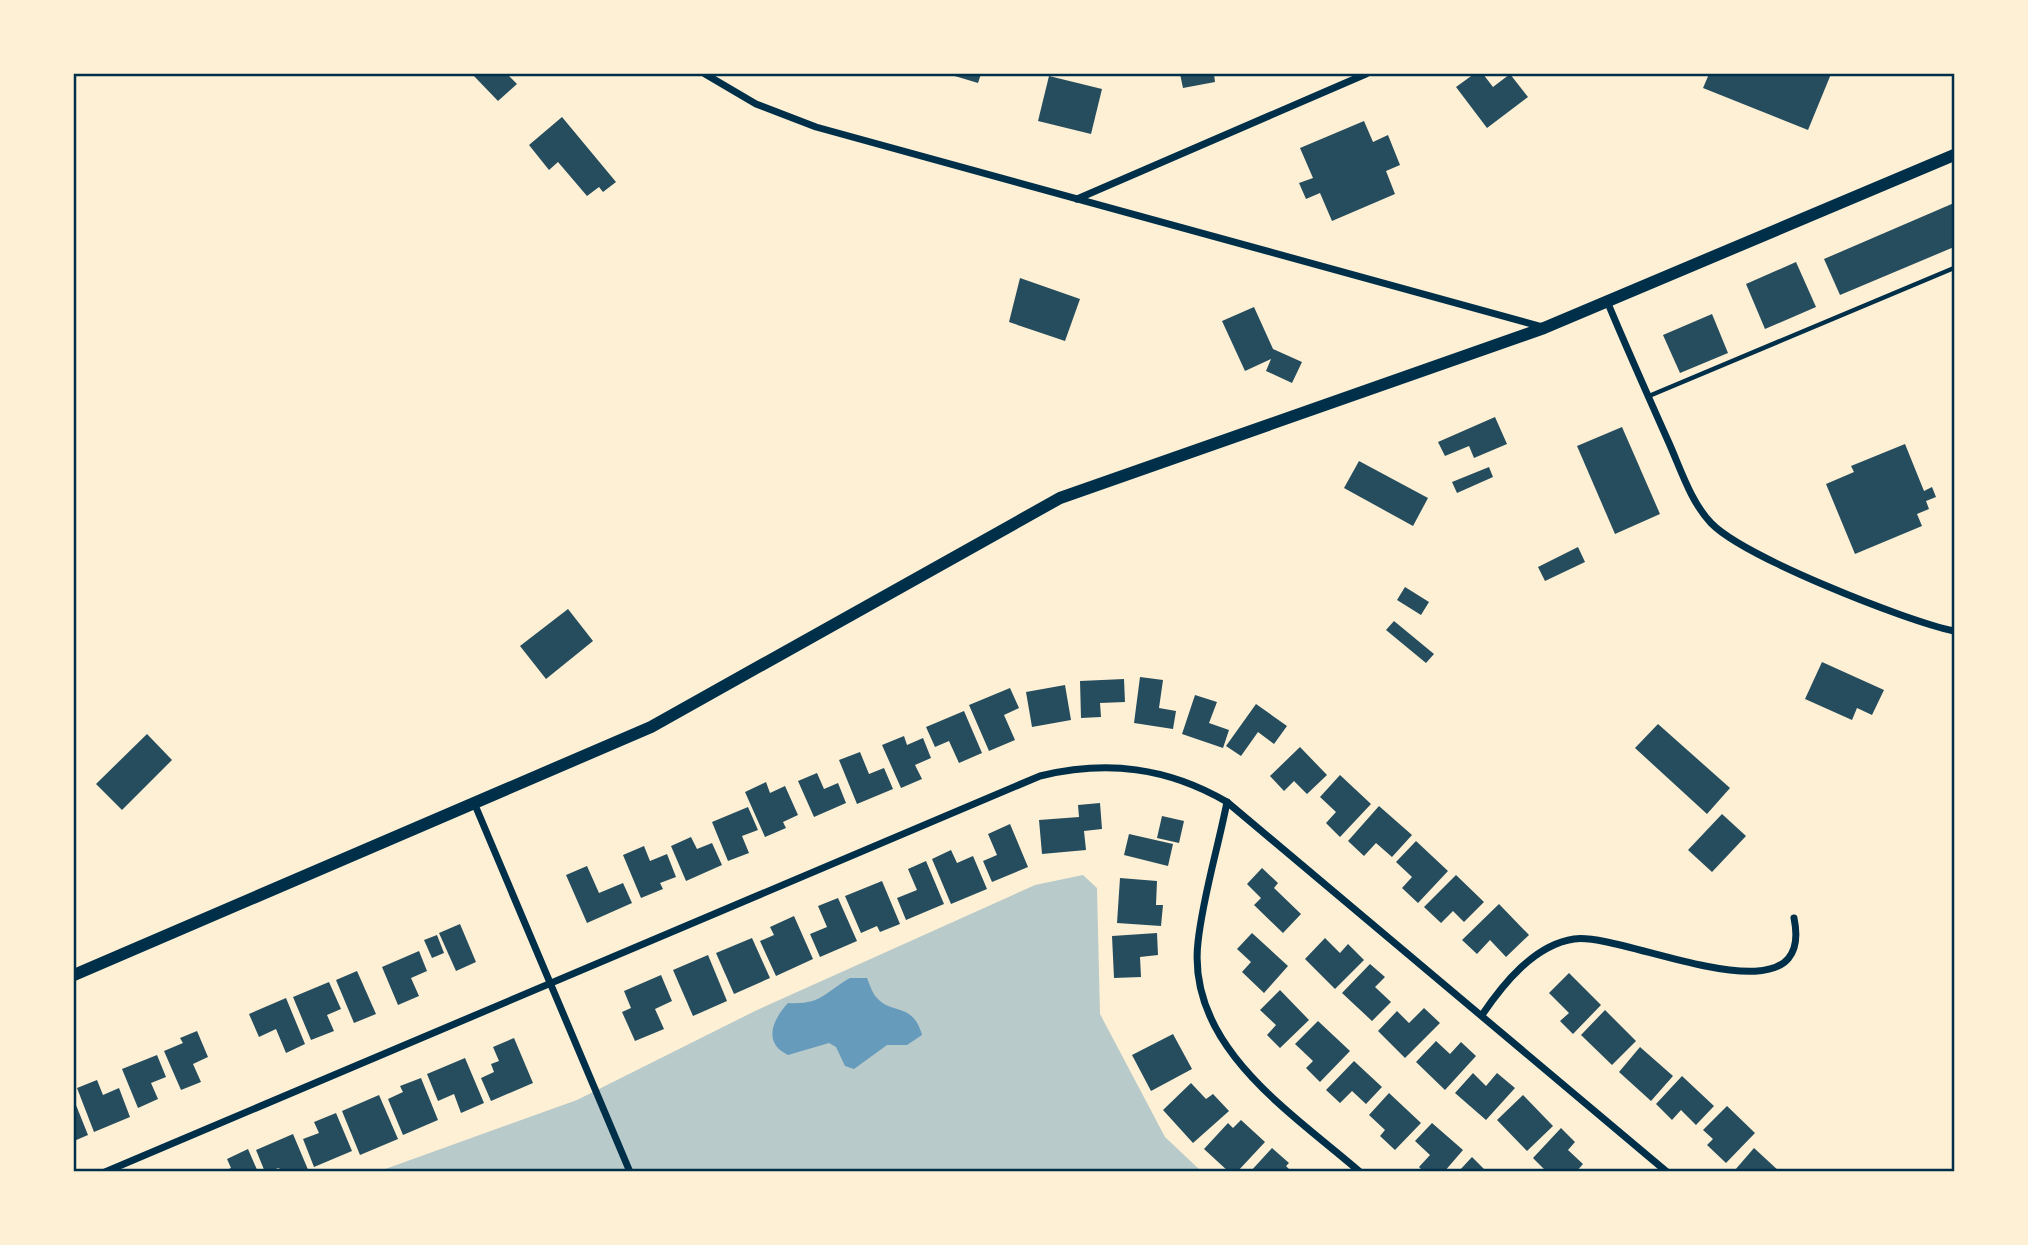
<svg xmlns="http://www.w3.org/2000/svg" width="2028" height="1245" font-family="'Fira Sans Condensed',sans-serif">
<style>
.green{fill:#b9caca}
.water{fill:#669bbc}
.building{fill:#264d5e}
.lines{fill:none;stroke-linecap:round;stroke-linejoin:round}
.service{stroke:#003049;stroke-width:4.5}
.minor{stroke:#003049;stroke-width:7}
.tertiary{stroke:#003049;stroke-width:12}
.neatline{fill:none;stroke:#003049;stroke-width:2.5}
</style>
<rect width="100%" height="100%" fill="#fdf0d5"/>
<polygon class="green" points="1083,875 1097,888 1100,1014 1165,1137 1201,1171 377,1172 577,1100 755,1011 1035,885"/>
<path class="water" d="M850 978H867C870 985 872 993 877 998 892 1015 913 1002 922 1035L907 1045H887L854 1069 845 1066 836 1047 829 1043 788 1055C762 1043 773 1019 788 1003 821 1005 824 993 850 978Z"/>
<g class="building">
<polygon points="472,74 507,74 517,84 498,101"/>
<polygon points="948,74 981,74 978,83"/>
<polygon points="1180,74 1214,74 1215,82 1183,88"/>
<polygon points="1474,74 1483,74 1493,87 1510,74 1528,97 1487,128 1456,87"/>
<polygon points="1709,74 1831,74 1808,130 1703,88"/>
<polygon points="1049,76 1102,89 1091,134 1038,121"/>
<polygon points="562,117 616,182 603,192 599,187 587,196 558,162 549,170 529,145"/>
<polygon points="1364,121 1373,142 1388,135 1400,165 1386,171 1395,194 1332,221 1320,193 1306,199 1299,183 1313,178 1300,148"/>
<polygon points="1954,203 1954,247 1840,295 1824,259"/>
<polygon points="1796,262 1816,307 1765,329 1746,284"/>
<polygon points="1020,278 1080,299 1065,341 1009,322"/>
<polygon points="1254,307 1273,349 1302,362 1292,383 1266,371 1271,359 1245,371 1222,321"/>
<polygon points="1712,314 1728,353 1680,373 1663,335"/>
<polygon points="1495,417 1507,444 1474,458 1469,446 1445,456 1438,442"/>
<polygon points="1622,427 1660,514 1615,534 1577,446"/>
<polygon points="1905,444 1924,491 1932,487 1936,497 1926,501 1929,509 1917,514 1922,526 1855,554 1826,484 1854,472 1851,466"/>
<polygon points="1359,461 1428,498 1413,526 1344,488"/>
<polygon points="1489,467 1493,477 1457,493 1452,482"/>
<polygon points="1578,547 1585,562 1545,581 1538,567"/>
<polygon points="1405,587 1429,602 1421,615 1397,600"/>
<polygon points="568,609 593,641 546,679 520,646"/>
<polygon points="1394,621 1434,654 1426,663 1386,630"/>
<polygon points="1822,662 1884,690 1872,715 1857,708 1852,720 1805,699"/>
<polygon points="1140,677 1163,680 1159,708 1176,711 1173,729 1134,723"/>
<polygon points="1124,679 1125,702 1100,703 1101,717 1081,718 1080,681"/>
<polygon points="1065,685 1071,720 1032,727 1026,692"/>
<polygon points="1010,688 1019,708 1004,715 1015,740 989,751 969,705"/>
<polygon points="1195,695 1217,702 1209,723 1229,730 1223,748 1182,734"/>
<polygon points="1256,704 1287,726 1274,744 1258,732 1241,756 1226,746"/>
<polygon points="964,711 982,753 959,763 949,741 935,747 926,727"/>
<polygon points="1658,724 1730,788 1707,814 1635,748"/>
<polygon points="147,734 172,760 122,810 96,784"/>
<polygon points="904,736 907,745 923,738 931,758 915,765 922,779 901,788 882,745"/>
<polygon points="1300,747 1327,775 1307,794 1294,781 1284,791 1270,776"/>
<polygon points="860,752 869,774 884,768 893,789 857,804 839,760"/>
<polygon points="817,773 824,789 838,783 846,803 814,817 798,781"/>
<polygon points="1340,775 1371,804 1340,837 1326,823 1336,812 1320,797"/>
<polygon points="766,782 770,793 785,786 798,815 783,822 786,828 765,837 745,792"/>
<polygon points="1100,803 1102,829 1084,831 1086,850 1042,854 1039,820 1079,817 1078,805"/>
<polygon points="1379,806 1412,835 1392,857 1376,843 1364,856 1348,841"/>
<polygon points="748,807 758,830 742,836 749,853 728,861 712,822"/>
<polygon points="1722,814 1746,836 1712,872 1688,850"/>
<polygon points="1162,816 1184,821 1179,843 1157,838"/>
<polygon points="1010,824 1028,867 992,882 983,861 997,855 988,834"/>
<polygon points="1129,834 1173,844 1168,866 1124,855"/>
<polygon points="691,837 697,849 712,843 722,865 686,881 671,846"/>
<polygon points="1416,841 1448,871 1418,903 1402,888 1412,877 1396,862"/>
<polygon points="644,846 650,861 667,854 676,877 660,883 663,889 641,898 623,855"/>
<polygon points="951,850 957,863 973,856 987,889 951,904 932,859"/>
<polygon points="926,861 944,904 906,920 897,898 917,890 908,869"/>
<polygon points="587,866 599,893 623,883 632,903 587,923 566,875"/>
<polygon points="1262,868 1278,883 1274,888 1301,914 1283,933 1254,905 1261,898 1247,884"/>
<polygon points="1456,875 1484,902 1464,922 1453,911 1441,923 1424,907"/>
<polygon points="1120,878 1157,881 1156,905 1163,905 1161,926 1117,923"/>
<polygon points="882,881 900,924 880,932 877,926 861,933 845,896"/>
<polygon points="838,898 857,941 820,957 810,934 827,927 818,906"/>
<polygon points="1499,904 1529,935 1506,957 1490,940 1477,954 1462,940"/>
<polygon points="794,916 813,959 776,976 760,941 774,935 770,927"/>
<polygon points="460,924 476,962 456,971 439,933"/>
<polygon points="1157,933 1158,955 1140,957 1141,977 1114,978 1112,936"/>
<polygon points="1252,933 1288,966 1264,993 1242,972 1251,962 1237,949"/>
<polygon points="437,935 444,953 432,958 424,940"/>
<polygon points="752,938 770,978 734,994 716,953"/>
<polygon points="1325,938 1340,953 1348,944 1364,960 1335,989 1305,959"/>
<polygon points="419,951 427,971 411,978 419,996 398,1005 382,967"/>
<polygon points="708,955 727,1001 693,1016 673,970"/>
<polygon points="1370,964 1385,977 1375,987 1391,1002 1372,1021 1342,993"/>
<polygon points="357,971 376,1014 354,1023 336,980"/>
<polygon points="1569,973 1601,1005 1573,1034 1560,1021 1569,1013 1549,993"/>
<polygon points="661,975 672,1001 655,1009 664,1029 635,1041 622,1012 631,1008 624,991"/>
<polygon points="329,982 341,1009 327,1015 334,1031 311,1040 293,997"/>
<polygon points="1280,990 1309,1020 1280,1048 1267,1035 1276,1025 1260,1010"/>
<polygon points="286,998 305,1044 286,1053 276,1029 259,1037 249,1014"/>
<polygon points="1424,1008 1440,1023 1405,1058 1378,1031 1397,1011 1409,1023"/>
<polygon points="1605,1010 1636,1041 1612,1065 1581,1035"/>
<polygon points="1318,1021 1350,1051 1320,1082 1306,1068 1313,1061 1295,1044"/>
<polygon points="197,1031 208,1057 193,1064 201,1082 181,1090 164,1051 183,1043 180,1038"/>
<polygon points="1173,1034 1192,1069 1151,1091 1132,1055"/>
<polygon points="514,1038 533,1083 491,1101 481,1078 494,1072 491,1064 499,1061 493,1047"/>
<polygon points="1436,1041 1450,1054 1461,1042 1476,1056 1445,1090 1416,1062"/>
<polygon points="1640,1047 1673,1076 1651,1101 1619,1072"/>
<polygon points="157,1055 166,1077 151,1083 158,1099 138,1108 122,1069"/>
<polygon points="465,1058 484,1103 461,1113 454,1094 438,1101 427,1074"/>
<polygon points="1354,1061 1382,1087 1366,1104 1352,1091 1340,1103 1326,1090"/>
<polygon points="1473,1073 1486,1086 1497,1073 1515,1088 1486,1120 1455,1093"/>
<polygon points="1682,1076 1714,1106 1696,1125 1681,1110 1672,1120 1656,1104"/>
<polygon points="421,1078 438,1120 403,1135 388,1099 403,1092 400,1086"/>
<polygon points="97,1080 103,1095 119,1088 130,1117 94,1132 77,1088"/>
<polygon points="1191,1083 1206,1099 1213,1094 1229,1111 1193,1143 1163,1110"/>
<polygon points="1389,1093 1421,1123 1395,1150 1380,1136 1385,1130 1369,1115"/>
<polygon points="379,1095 398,1139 360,1155 342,1111"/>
<polygon points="1523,1095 1553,1126 1527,1151 1497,1120"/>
<polygon points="74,1100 88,1135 74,1141"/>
<polygon points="1727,1106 1755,1133 1726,1163 1707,1145 1713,1139 1703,1130"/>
<polygon points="336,1113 352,1151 314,1167 303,1139 319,1133 314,1122"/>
<polygon points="1241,1120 1265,1142 1237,1172 1229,1172 1204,1149 1228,1123 1233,1128"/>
<polygon points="1432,1123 1463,1150 1444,1172 1424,1172 1419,1167 1430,1155 1415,1141"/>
<polygon points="1561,1128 1575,1142 1568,1150 1583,1164 1576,1172 1547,1172 1533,1158"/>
<polygon points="293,1134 309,1172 281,1172 279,1168 265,1172 256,1150"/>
<polygon points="1272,1148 1289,1163 1286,1166 1292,1172 1250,1172"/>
<polygon points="1754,1148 1780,1172 1736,1172 1735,1170"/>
<polygon points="248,1149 258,1172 223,1172 231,1168 227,1159"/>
<polygon points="1472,1157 1487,1172 1458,1172"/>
</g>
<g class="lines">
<polyline class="service" points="1649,396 1954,268"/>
<g class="minor">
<polyline points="705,74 756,104 816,127 1543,327"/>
<polyline points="1077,199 1366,74"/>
<path d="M1607 301C1627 349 1648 396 1669 443 1681 470 1691 502 1711 523 1744 557 1906 621 1954 631"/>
<path d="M1227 802C1218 848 1203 896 1198 942 1186 1046 1292 1113 1360 1172"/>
<polyline points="475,805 630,1172"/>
<path d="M1482 1015C1503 984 1534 945 1574 939 1623 931 1817 1029 1794 918"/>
<path d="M105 1172 1040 776C1107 760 1167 767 1227 802L1667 1172"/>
</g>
<polyline class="tertiary" points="74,975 651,727 1060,498 1544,328 1954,155"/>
</g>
<rect width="2028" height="1245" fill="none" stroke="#fdf0d5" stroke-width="150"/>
<rect x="75" y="75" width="1878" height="1095" class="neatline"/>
</svg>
